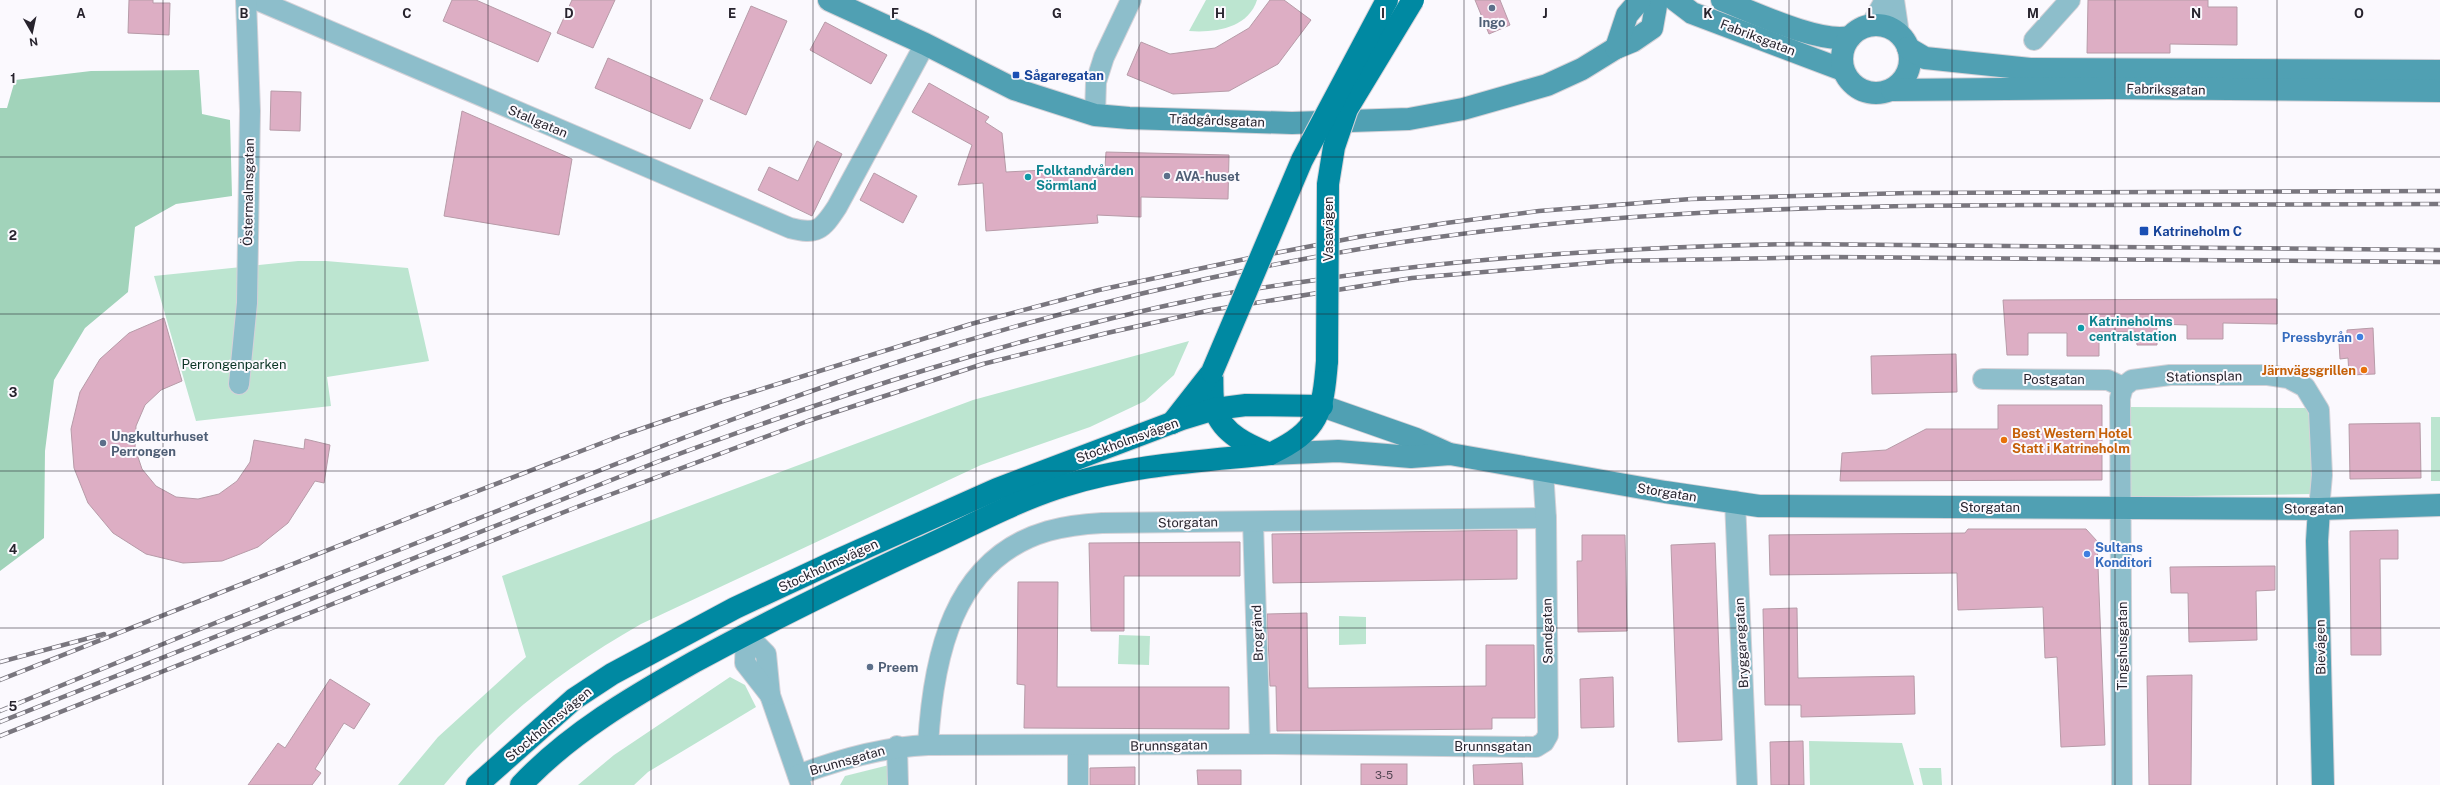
<svg xmlns="http://www.w3.org/2000/svg" width="2440" height="785" font-family="'Public Sans',sans-serif">
<style>
.green{fill:#bce5d0}
.forest{fill:#a1d3ba}
.building{fill:#ddaec4;stroke:#b79ba8}
.lines{fill:none;stroke-linecap:round;stroke-linejoin:round}
.street-casing{stroke:#d5d2d8;stroke-width:22}
.secondary-casing{stroke:#d5d2d8;stroke-width:24}
.primary-casing{stroke:#d5d2d8;stroke-width:24}
.street{stroke:#8dbecb;stroke-width:20}
.secondary{stroke:#50a0b3;stroke-width:22}
.primary{stroke:#0089a2;stroke-width:22}
.rail-casing{stroke:#79767e;stroke-width:4.5}
.rail{stroke:#fbf9fe;stroke-width:3;stroke-dasharray:9;stroke-linecap:butt}
.primary-bridge-casing{stroke:#d5d2d8;stroke-width:24;stroke-linecap:butt}
.primary-bridge{stroke:#0089a2;stroke-width:22}
.grid{fill:none;stroke:#27232d;stroke-width:1;stroke-opacity:0.55}
.service-dot{fill:#5c6f8a;stroke:#fbf9fe;stroke-width:1.5}
.transit-dot{fill:#1a4fb4;stroke:#fbf9fe;stroke-width:1.5}
.culture-dot{fill:#0f9aa8;stroke:#fbf9fe;stroke-width:1.5}
.shop-dot{fill:#3f7fe0;stroke:#fbf9fe;stroke-width:1.5}
.food-dot{fill:#e8710a;stroke:#fbf9fe;stroke-width:1.5}
.labels{text-anchor:middle;stroke-width:4;stroke-linejoin:round;paint-order:stroke}
.number-label{font-size:11px;fill:#544653}
.service-label{font-size:13px;font-weight:bold;fill:#4e5e75;stroke:#fbf9fe;text-anchor:start}
.street-label{font-size:13px;fill:#27232d;stroke:#fbf9fe}
.transit-label{font-size:13px;font-weight:bold;fill:#164399;stroke:#fbf9fe;text-anchor:start}
.culture-label{font-size:13px;font-weight:bold;fill:#0d838f;stroke:#fbf9fe;text-anchor:start}
.shop-label{font-size:13px;font-weight:bold;fill:#366cbe;stroke:#fbf9fe;text-anchor:end}
.park-label{font-size:13px;fill:#0b3525;stroke:#fbf9fe}
.food-label{font-size:13px;font-weight:bold;fill:#c56008;stroke:#fbf9fe;text-anchor:end}
.grid-label{font-size:13px;text-anchor:middle;font-weight:bold;fill:#27232d;stroke:#fbf9fe;stroke-width:4;stroke-linejoin:round;paint-order:stroke}
</style>
<rect width="100%" height="100%" fill="#fbf9fe"/>
<g class="green">
<path d="M1206 0H1257C1248 28 1215 33 1189 31Z"/>
<polygon points="298,261 326,261 408,268 429,361 327,377 331,406 196,421 154,276"/>
<path d="M1189 341 1174 375 1145 401 1090 427 981 465 641 624C564 668 501 716 444 785H398L438 737 526 657 502 576 973 400Z"/>
<polygon points="2129,407 2307,408 2315,438 2313,494 2128,497"/>
<rect x="2431" y="417" width="9" height="64"/>
<polygon points="1339,616 1366,617 1366,644 1339,645"/>
<polygon points="1119,635 1150,636 1149,665 1118,664"/>
<polygon points="730,677 745,685 756,707 648,772 634,785 578,785 614,755"/>
<polygon points="1809,741 1902,743 1914,785 1810,785"/>
<polygon points="889,765 893,785 840,785 845,776"/>
<polygon points="1919,768 1941,768 1942,785 1923,785"/>
</g>
<polygon class="forest" points="199,70 202,114 230,120 232,196 176,204 135,227 128,292 85,328 54,380 45,451 44,538 0,571 0,108 7,108 15,80 91,71"/>
<g class="building">
<polygon points="129,0 153,0 153,3 170,3 169,35 128,33"/>
<polygon points="452,0 476,0 551,33 538,62 443,21"/>
<polygon points="572,0 615,0 593,48 557,33"/>
<polygon points="1270,0 1284,0 1311,20 1278,64 1229,91 1173,94 1127,75 1141,42 1170,54 1215,48 1249,28"/>
<polygon points="1475,0 1500,0 1510,25 1489,34"/>
<polygon points="2088,0 2208,0 2208,7 2237,7 2237,45 2170,44 2170,53 2087,53"/>
<polygon points="751,6 787,21 746,115 710,99"/>
<polygon points="825,22 887,55 871,84 810,50"/>
<polygon points="608,58 703,100 690,129 595,88"/>
<polygon points="929,83 989,117 985,122 1002,133 1006,172 1105,167 1106,152 1229,155 1228,199 1141,197 1141,217 1097,215 1098,223 986,231 983,183 958,185 972,145 912,112"/>
<polygon points="271,91 301,92 300,131 270,130"/>
<polygon points="462,111 572,159 559,235 444,216"/>
<polygon points="817,141 842,154 812,216 758,190 769,167 798,181"/>
<polygon points="874,173 917,196 903,223 860,200"/>
<polygon points="2277,299 2277,324 2223,323 2223,339 2187,339 2187,325 2157,324 2157,345 2137,345 2136,332 2099,332 2099,356 2067,356 2067,333 2028,333 2028,355 2007,355 2003,300"/>
<polygon points="164,318 182,381 161,390 145,405 136,426 135,448 142,469 156,486 176,497 198,499 219,494 237,481 250,462 254,440 304,449 305,439 330,445 324,483 315,481 288,523 258,547 222,561 183,563 146,554 113,533 88,503 74,468 71,429 80,392 100,359 129,333"/>
<polygon points="2373,328 2375,374 2349,375 2348,358 2340,359 2339,342 2347,342 2347,330"/>
<polygon points="1956,354 1957,392 1872,394 1871,356"/>
<polygon points="1998,405 2102,405 2102,480 1840,481 1842,453 1886,450 1926,429 1998,429"/>
<polygon points="2420,423 2421,478 2350,479 2349,424"/>
<polygon points="1968,529 2086,529 2097,541 2105,745 2061,747 2057,657 2045,658 2043,607 1958,610 1957,573 1770,575 1769,535 1965,533"/>
<polygon points="1517,530 1517,579 1273,583 1272,534"/>
<polygon points="2398,530 2398,559 2380,559 2381,655 2351,655 2350,531"/>
<polygon points="1582,535 1625,535 1627,631 1578,632 1577,561 1582,561"/>
<polygon points="1240,542 1240,576 1124,576 1124,631 1091,631 1089,543"/>
<polygon points="1715,543 1722,740 1678,742 1671,545"/>
<polygon points="2275,566 2275,590 2256,591 2257,640 2189,642 2188,593 2171,593 2170,567"/>
<polygon points="1018,582 1058,582 1057,687 1229,687 1229,729 1024,728 1025,685 1017,684"/>
<polygon points="1797,608 1798,678 1914,676 1915,714 1801,717 1801,705 1765,705 1763,609"/>
<polygon points="1307,613 1308,688 1486,686 1486,645 1534,645 1535,718 1492,718 1492,729 1277,731 1276,686 1270,686 1267,614"/>
<polygon points="2192,675 2191,785 2149,785 2147,676"/>
<polygon points="1613,677 1614,727 1581,728 1580,679"/>
<polygon points="330,679 370,704 354,729 344,723 315,769 321,773 312,785 248,785 278,743 285,748"/>
<polygon points="1803,741 1804,785 1771,785 1770,742"/>
<polygon points="1522,763 1523,785 1474,785 1473,765"/>
<rect x="1361" y="764" width="46" height="21"/>
<polygon points="1135,767 1135,785 1090,785 1090,768"/>
<polygon points="1197,770 1241,770 1241,785 1198,785"/>
</g>
<g class="lines">
<g class="street-casing">
<g id="street">
<path d="M257 0 790 228C817 235 822 230 837 207L925 44"/>
<polyline points="1894,0 1899,34"/>
<polyline points="1871,25 1885,0"/>
<polyline points="2034,40 2070,0"/>
<polyline points="1095,115 1096,82 1104,57 1131,0"/>
<polyline points="1983,379 2108,380 2123,387"/>
<polyline points="239,384 247,303 250,111 246,0"/>
<polyline points="1735,501 1747,785"/>
<polyline points="1253,522 1260,744"/>
<polyline points="746,634 766,654 770,695 801,785"/>
<polyline points="746,634 745,663 770,695"/>
<path d="M928 745C933 658 952 559 1048 531 1066 526 1084 524 1102 523L1546 518"/>
<polyline points="897,746 898,785"/>
<polyline points="1078,746 1078,785"/>
<path d="M798 775C840 759 882 747 928 745L1275 744 1536 747 1544 742 1548 735 1546 518 1543 471"/>
<polyline points="2122,785 2120,398 2123,387 2132,380 2170,375 2268,375 2288,378 2305,387 2319,410 2322,475 2319,509"/>
</g>
</g>
<g class="secondary-casing">
<g id="secondary">
<polyline points="829,0 925,44 1014,89 1095,115 1129,118 1292,123 1409,119 1463,109 1547,85 1582,69 1616,48 1633,41 1652,28 1657,0"/>
<polyline points="1675,0 1692,13 1843,70"/>
<path d="M1722 0C1753 12 1819 44 1850 37"/>
<circle cx="1876" cy="59" r="34"/>
<polyline points="1616,48 1627,15 1640,0"/>
<polyline points="1908,48 1925,58 2030,69 2440,71"/>
<polyline points="1892,90 2109,88 2440,91"/>
<polyline points="1322,406 1416,439 1447,453"/>
<polyline points="1270,454 1338,451 1411,457 1450,454 1665,492 1759,506 2319,509 2440,505"/>
<polyline points="2319,509 2317,541 2323,785"/>
</g>
</g>
<g class="primary-casing">
<g id="primary">
<path d="M1212 372C1213 383 1211 399 1215 410 1223 434 1248 445 1270 454"/>
<polyline points="1172,423 1212,372"/>
<polyline points="477,785 574,699 612,674 735,608 840,559 997,489 1182,419 1215,409 1246,405 1322,406"/>
<path d="M521 785C570 733 632 697 694 662 769 621 845 584 922 548 969 527 1015 501 1064 486 1128 465 1203 461 1270 454 1319 431 1323 412 1327 361"/>
</g>
</g>
<use href="#street" class="street"/>
<use href="#secondary" class="secondary"/>
<use href="#primary" class="primary"/>
<g class="rail-casing">
<g id="rail">
<polyline points="0,662 104,634"/>
<polyline points="0,680 444,504 620,436 723,401 971,324 1099,290 1250,258 1358,237 1446,223 1539,211 1691,199 1908,193 2440,191"/>
<path d="M0 711C148 649 297 590 447 531 600 470 753 408 910 358 1071 307 1236 268 1403 242 1629 208 1857 205 2085 205 2203 205 2322 204 2440 204"/>
<path d="M0 722 657 462C837 395 1018 336 1206 297 1242 290 1279 285 1316 280 1475 256 1634 247 1794 244L2440 250"/>
<polyline points="0,736 577,507 808,421 983,364 1107,333 1211,310 1412,278 1616,261 1831,257 2440,262"/>
</g>
</g>
<use href="#rail" class="rail"/>
<g class="primary-bridge-casing">
<g id="primary-bridge">
<polyline points="1327,361 1328,184 1334,147 1347,109 1413,0"/>
<polyline points="1212,372 1302,160 1387,0"/>
</g>
</g>
<use href="#primary-bridge" class="primary-bridge"/>
</g>
<path class="grid" d="M163 0V785M325 0V785M488 0V785M651 0V785M813 0V785M976 0V785M1139 0V785M1301 0V785M1464 0V785M1627 0V785M1789 0V785M1952 0V785M2115 0V785M2277 0V785M0 157H2440M0 314H2440M0 471H2440M0 628H2440"/>
<g class="service-dot">
<circle cx="1492" cy="8" r="4"/>
<circle cx="1167" cy="176" r="4"/>
<circle cx="103" cy="443" r="4"/>
<circle cx="870" cy="667" r="4"/>
</g>
<g class="transit-dot">
<rect x="1012" y="71" width="8" height="8" rx="2"/>
<rect x="2139" y="226" width="10" height="10" rx="2"/>
</g>
<g class="culture-dot">
<circle cx="1028" cy="177" r="4"/>
<circle cx="2081" cy="328" r="4"/>
</g>
<g class="shop-dot">
<circle cx="2360" cy="337" r="4"/>
<circle cx="2087" cy="554" r="4"/>
</g>
<g class="food-dot">
<circle cx="2364" cy="370" r="4"/>
<circle cx="2004" cy="440" r="4"/>
</g>
<g class="labels">
<g class="number-label">
<text x="1384" y="779">3-5</text>
</g>
<g class="service-label">
<text x="1492" y="27" text-anchor="middle">Ingo</text>
<text x="1175" y="181">AVA-huset</text>
<text x="111" y="441">Ungkulturhuset<tspan x="111" dy="15">Perrongen</tspan></text>
<text x="878" y="672">Preem</text>
</g>
<g class="street-label">
<text transform="translate(1758 37) rotate(21)" y="5">Fabriksgatan</text>
<text transform="translate(2166 89) rotate(1)" y="5">Fabriksgatan</text>
<text transform="translate(1217 120) rotate(2)" y="5">Trädgårdsgatan</text>
<text transform="translate(538 121) rotate(23)" y="5">Stallgatan</text>
<text transform="translate(248 192) rotate(-89)" y="5">Östermalmsgatan</text>
<text transform="translate(1328 229) rotate(-90)" y="5">Vasavägen</text>
<text transform="translate(2204 376) rotate(-1)" y="5">Stationsplan</text>
<text x="2054" y="384">Postgatan</text>
<text transform="translate(1127 440) rotate(-20)" y="5">Stockholmsvägen</text>
<text transform="translate(1667 492) rotate(9)" y="5">Storgatan</text>
<text x="1990" y="512">Storgatan</text>
<text transform="translate(2314 508) rotate(-1)" y="5">Storgatan</text>
<text transform="translate(1188 522) rotate(-1)" y="5">Storgatan</text>
<text transform="translate(828 565) rotate(-25)" y="5">Stockholmsvägen</text>
<text transform="translate(1547 631) rotate(-91)" y="5">Sandgatan</text>
<text transform="translate(1257 633) rotate(-92)" y="5">Brogränd</text>
<text transform="translate(1741 643) rotate(-93)" y="5">Bryggaregatan</text>
<text transform="translate(2122 646) rotate(-90)" y="5">Tingshusgatan</text>
<text transform="translate(2320 647) rotate(-91)" y="5">Bievägen</text>
<text transform="translate(548 724) rotate(-40)" y="5">Stockholmsvägen</text>
<text transform="translate(1169 745) rotate(-1)" y="5">Brunnsgatan</text>
<text x="1493" y="751">Brunnsgatan</text>
<text transform="translate(847 760) rotate(-16)" y="5">Brunnsgatan</text>
</g>
<g class="transit-label">
<text x="1024" y="80">Sågaregatan</text>
<text x="2153" y="236">Katrineholm C</text>
</g>
<g class="culture-label">
<text x="1036" y="175">Folktandvården<tspan x="1036" dy="15">Sörmland</tspan></text>
<text x="2089" y="326">Katrineholms<tspan x="2089" dy="15">centralstation</tspan></text>
</g>
<g class="shop-label">
<text x="2352" y="342">Pressbyrån</text>
<text x="2095" y="552" text-anchor="start">Sultans<tspan x="2095" dy="15">Konditori</tspan></text>
</g>
<g class="park-label">
<text x="234" y="369">Perrongenparken</text>
</g>
<g class="food-label">
<text x="2356" y="375">Järnvägsgrillen</text>
<text x="2012" y="438" text-anchor="start">Best Western Hotel<tspan x="2012" dy="15">Statt i Katrineholm</tspan></text>
</g>
</g>
<g class="grid-label">
<text x="81" y="18">A</text>
<text x="244" y="18">B</text>
<text x="407" y="18">C</text>
<text x="569" y="18">D</text>
<text x="732" y="18">E</text>
<text x="895" y="18">F</text>
<text x="1057" y="18">G</text>
<text x="1220" y="18">H</text>
<text x="1383" y="18">I</text>
<text x="1545" y="18">J</text>
<text x="1708" y="18">K</text>
<text x="1871" y="18">L</text>
<text x="2033" y="18">M</text>
<text x="2196" y="18">N</text>
<text x="2359" y="18">O</text>
<text x="13" y="83">1</text>
<text x="13" y="240">2</text>
<text x="13" y="397">3</text>
<text x="13" y="554">4</text>
<text x="13" y="711">5</text>
</g>
<g transform="translate(32 32) rotate(171)" stroke="#fbf9fe" stroke-width="3" paint-order="stroke">
<path d="M0-3L7 15L0 10L-7 15Z" fill="#27232d"/>
<text y="-6" font-size="11" font-weight="bold" text-anchor="middle" fill="#27232d">N</text>
</g>
</svg>
